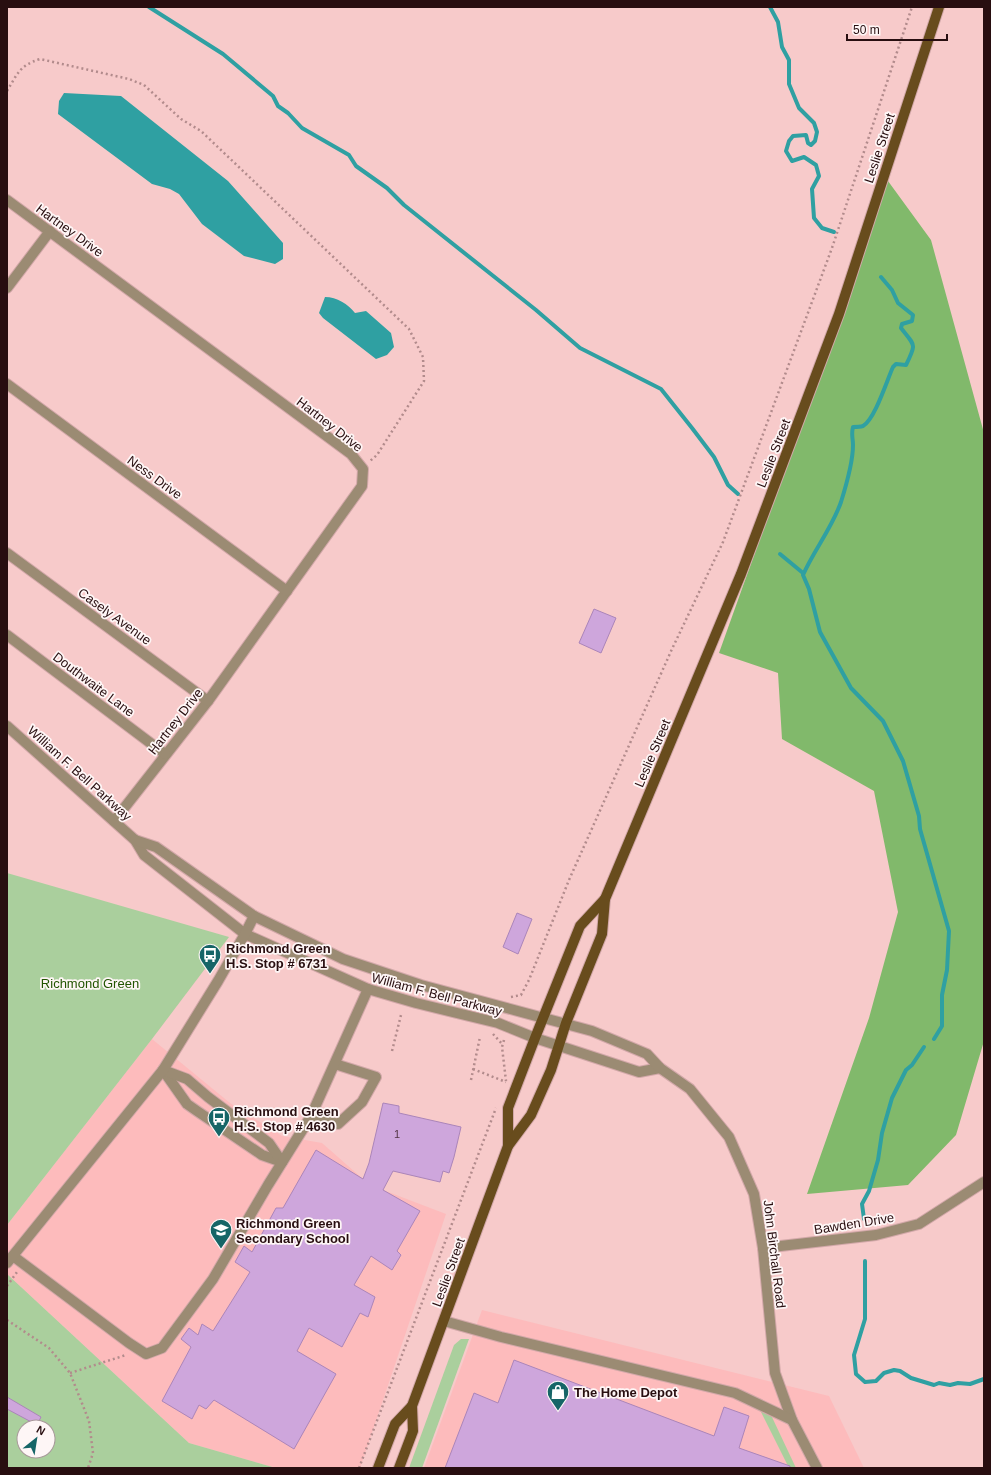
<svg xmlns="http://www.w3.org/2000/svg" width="991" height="1475" font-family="Arial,sans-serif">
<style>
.built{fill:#fdbbbc}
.green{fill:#aacf9d;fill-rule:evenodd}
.forest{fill:#81b96b}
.water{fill:#2fa0a2}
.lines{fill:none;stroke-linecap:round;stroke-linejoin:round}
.stream{stroke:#2fa0a2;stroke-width:4}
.building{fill:#cea6dc;stroke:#ab85b9}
.minor-casing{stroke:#d2a8a9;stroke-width:12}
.major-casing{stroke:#d2a8a9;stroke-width:12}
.path{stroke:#b28b8c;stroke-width:2.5;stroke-dasharray:2 3;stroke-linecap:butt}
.minor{stroke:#9b8b73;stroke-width:10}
.major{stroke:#684c1d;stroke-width:10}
.labels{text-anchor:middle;stroke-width:3.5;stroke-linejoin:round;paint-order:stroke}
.number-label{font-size:11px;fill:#523443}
.street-label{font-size:13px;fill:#280e10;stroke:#fef6f6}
.poi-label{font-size:13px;font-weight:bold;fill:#280e10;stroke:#fef6f6;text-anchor:start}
.park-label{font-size:13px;fill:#215400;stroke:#fef6f6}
</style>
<rect width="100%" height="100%" fill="#f7caca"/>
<g class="built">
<polygon points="152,1039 230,1103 282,1136 322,1143 363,1179 383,1190 446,1214 360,1468 276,1468 189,1443 7,1274 7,1225"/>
<polygon points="482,1310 829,1396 864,1468 424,1468"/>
</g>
<g class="green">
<polygon points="7,873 229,937 152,1039 7,1225"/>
<path d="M7 1274 189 1443 276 1468H7ZM24 1427H48V1451H24Z"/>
<polygon points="461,1339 469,1339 422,1468 409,1468 454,1345"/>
<polygon points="760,1410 771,1415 796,1468 789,1468"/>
</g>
<polygon class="forest" points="888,181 931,240 984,433 984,1041 956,1135 908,1185 807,1194 869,1018 898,912 874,791 782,739 778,673 719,653"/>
<g class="water">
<polygon points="64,93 121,96 228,181 283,243 283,259 275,264 244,256 202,224 179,194 170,189 152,184 58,114 59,101"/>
<path d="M325 297C337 297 348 304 355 313L366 311 391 333 394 347 387 355 376 359 323 318 319 313Z"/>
</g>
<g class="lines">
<g class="stream">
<polyline points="149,7 223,54 273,96 278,106 288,113 302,128 349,155 356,166 387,188 404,205 536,310 580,348 661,389 692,428 714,457 728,485 738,494"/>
<polyline points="770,7 778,22 782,47 789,60 789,84 799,108 814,123 817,132 815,141 811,145 808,143 806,135 793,136 789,141 786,151 792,161 804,157 816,165 819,176 812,189 814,218 822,228 834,232"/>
<path d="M881 277 892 290 898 303 913 315 912 321 902 324 901 328C915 346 917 343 906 365L896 364 893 367C887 380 875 419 863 426 860 427 856 427 853 427 851 435 853 438 853 445 853 462 846 486 841 502 832 528 814 550 803 575L809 589 820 632 851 688 883 721 903 761 919 816 920 829 949 931 947 970 942 995V1026L934 1039"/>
<polyline points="780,554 803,573"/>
<polyline points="864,1219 862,1204 869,1191 878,1160 882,1133 892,1098 906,1070 912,1065 924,1047"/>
<polyline points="865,1261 865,1319 854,1355 856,1374 865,1382 876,1381 884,1373 894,1370 900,1371 911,1378 934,1385 939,1383 950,1385 958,1383 970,1384 984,1379"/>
</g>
</g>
<g class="building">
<polygon points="594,609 616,618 601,653 579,643"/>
<polygon points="517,913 532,919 518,954 503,947"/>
<polygon points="383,1103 399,1106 399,1113 461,1127 454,1157 449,1173 443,1171 440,1182 393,1171 383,1190 420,1211 397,1251 401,1255 392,1270 371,1256 354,1285 375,1297 368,1317 360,1313 342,1347 309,1328 297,1351 336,1374 294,1449 214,1400 206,1409 199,1405 192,1419 162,1401 191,1347 181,1339 189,1328 198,1335 202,1324 213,1331 250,1272 235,1262 244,1246 252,1252 276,1208 283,1208 316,1150 363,1179 369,1163"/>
<polygon points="514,1360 714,1436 724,1407 749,1416 739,1448 790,1466 790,1468 445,1468 474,1393 498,1403"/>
<polygon points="7,1397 41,1417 37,1425 7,1409"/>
</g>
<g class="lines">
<g class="minor-casing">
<g id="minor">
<polyline points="7,200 351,454 363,469 362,486 208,701 114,821"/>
<polyline points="7,288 50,231"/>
<polyline points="7,384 287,591"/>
<polyline points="7,553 208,701"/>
<polyline points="7,635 165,754"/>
<polyline points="7,726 135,840 144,855 245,934 368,989 416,1003 498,1023 535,1038 639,1072 660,1068"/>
<polyline points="135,840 156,847 254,916 343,959 421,985 592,1031 647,1054 660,1068 690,1089 729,1137 754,1194 763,1248 775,1373 792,1420 817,1468"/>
<polyline points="163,1070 187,1104 197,1111 262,1155 282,1162"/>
<polyline points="163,1070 187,1079 208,1097 269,1143 282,1162"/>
<polyline points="311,1116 338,1124 362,1102 376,1077 335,1064"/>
<polyline points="763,1248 876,1235 919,1224 984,1182"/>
<polyline points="13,1256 129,1343 146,1354 162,1348 213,1279 268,1185 311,1116 368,989"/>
<polyline points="7,1263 163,1070 218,981 245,934 254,916"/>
<polyline points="444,1321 501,1337 735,1393 792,1420"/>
</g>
</g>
<g class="major-casing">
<g id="major">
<polyline points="508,1146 508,1108 535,1038 580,926 605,899"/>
<polyline points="378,1468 395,1424 412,1406"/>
<polyline points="399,1468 413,1431 412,1406 508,1146 531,1115 551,1070 566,1023 602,934 605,899 741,574 839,314 939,7"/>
</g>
</g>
<g class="path">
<path d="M7 91C18 73 19 66 40 59L129 79 144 85 181 119 201 131 409 329 423 357 424 381 377 455 370 461"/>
<polyline points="511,997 521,995 529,980 569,880 672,649 723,542 832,248 912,7"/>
<polyline points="493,1034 503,1045"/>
<polyline points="504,1040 502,1047 506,1081"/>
<polyline points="392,1051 401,1015"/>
<polyline points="473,1069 506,1082"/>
<polyline points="471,1080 480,1037"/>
<polyline points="7,1286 17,1272"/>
<polyline points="7,1320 49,1348 70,1373 89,1421 93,1453 88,1468"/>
<polyline points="70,1373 126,1355"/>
<polyline points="359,1468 496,1108"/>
</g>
<use href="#minor" class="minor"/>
<use href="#major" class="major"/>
</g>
<defs>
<g id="bus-pin" transform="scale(1.15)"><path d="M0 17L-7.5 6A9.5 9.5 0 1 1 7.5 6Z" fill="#166567" stroke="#fef6f6"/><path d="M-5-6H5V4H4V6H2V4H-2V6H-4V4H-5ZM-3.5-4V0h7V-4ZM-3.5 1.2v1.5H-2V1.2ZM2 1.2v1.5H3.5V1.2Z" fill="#fff"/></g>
<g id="school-pin" transform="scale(1.15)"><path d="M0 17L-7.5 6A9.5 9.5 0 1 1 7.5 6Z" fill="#166567" stroke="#fef6f6"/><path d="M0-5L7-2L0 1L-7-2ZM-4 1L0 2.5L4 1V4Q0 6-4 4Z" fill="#fff"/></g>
<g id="shop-pin" transform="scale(1.15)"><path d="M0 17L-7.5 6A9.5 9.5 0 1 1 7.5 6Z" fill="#166567" stroke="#fef6f6"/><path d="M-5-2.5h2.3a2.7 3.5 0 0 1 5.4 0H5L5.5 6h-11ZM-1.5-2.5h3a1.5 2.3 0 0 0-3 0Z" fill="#fff"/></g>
</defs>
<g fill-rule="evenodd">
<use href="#bus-pin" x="210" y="955"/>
<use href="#bus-pin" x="219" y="1118"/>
<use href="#school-pin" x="221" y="1230"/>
<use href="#shop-pin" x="558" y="1392"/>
</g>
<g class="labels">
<g class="number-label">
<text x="397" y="1138">1</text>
</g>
<g class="street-label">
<text transform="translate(879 148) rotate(-72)" y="5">Leslie Street</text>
<text transform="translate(70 230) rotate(36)" y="5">Hartney Drive</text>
<text transform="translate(330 424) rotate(38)" y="5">Hartney Drive</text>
<text transform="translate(773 453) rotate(-69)" y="5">Leslie Street</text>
<text transform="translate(155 477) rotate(36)" y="5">Ness Drive</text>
<text transform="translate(115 616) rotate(36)" y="5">Casely Avenue</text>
<text transform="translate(94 684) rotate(37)" y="5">Douthwaite Lane</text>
<text transform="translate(175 721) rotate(-52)" y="5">Hartney Drive</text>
<text transform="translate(652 753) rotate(-67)" y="5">Leslie Street</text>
<text transform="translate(80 773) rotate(42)" y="5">William F. Bell Parkway</text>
<text transform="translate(437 994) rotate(15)" y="5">William F. Bell Parkway</text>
<text transform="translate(854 1223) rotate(-9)" y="5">Bawden Drive</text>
<text transform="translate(775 1254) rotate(83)" y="5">John Birchall Road</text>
<text transform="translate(448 1272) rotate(-70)" y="5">Leslie Street</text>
</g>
<g class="poi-label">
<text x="226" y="953">Richmond Green<tspan x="226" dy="15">H.S. Stop # 6731</tspan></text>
<text x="234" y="1116">Richmond Green<tspan x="234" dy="15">H.S. Stop # 4630</tspan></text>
<text x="236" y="1228">Richmond Green<tspan x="236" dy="15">Secondary School</tspan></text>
<text x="574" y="1397">The Home Depot</text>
</g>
<g class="park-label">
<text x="90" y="988">Richmond Green</text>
</g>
</g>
<rect width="991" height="1475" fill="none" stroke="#280e10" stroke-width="16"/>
<g transform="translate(36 1439) rotate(30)"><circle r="19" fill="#fef6f6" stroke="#a8999a"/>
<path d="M0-3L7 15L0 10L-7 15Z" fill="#166567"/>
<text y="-6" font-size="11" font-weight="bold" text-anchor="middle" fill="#280e10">N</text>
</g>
<path d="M847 34v6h100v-6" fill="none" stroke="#280e10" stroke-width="2"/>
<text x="853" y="34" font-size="12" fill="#280e10" stroke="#fef6f6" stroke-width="3" paint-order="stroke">50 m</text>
</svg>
